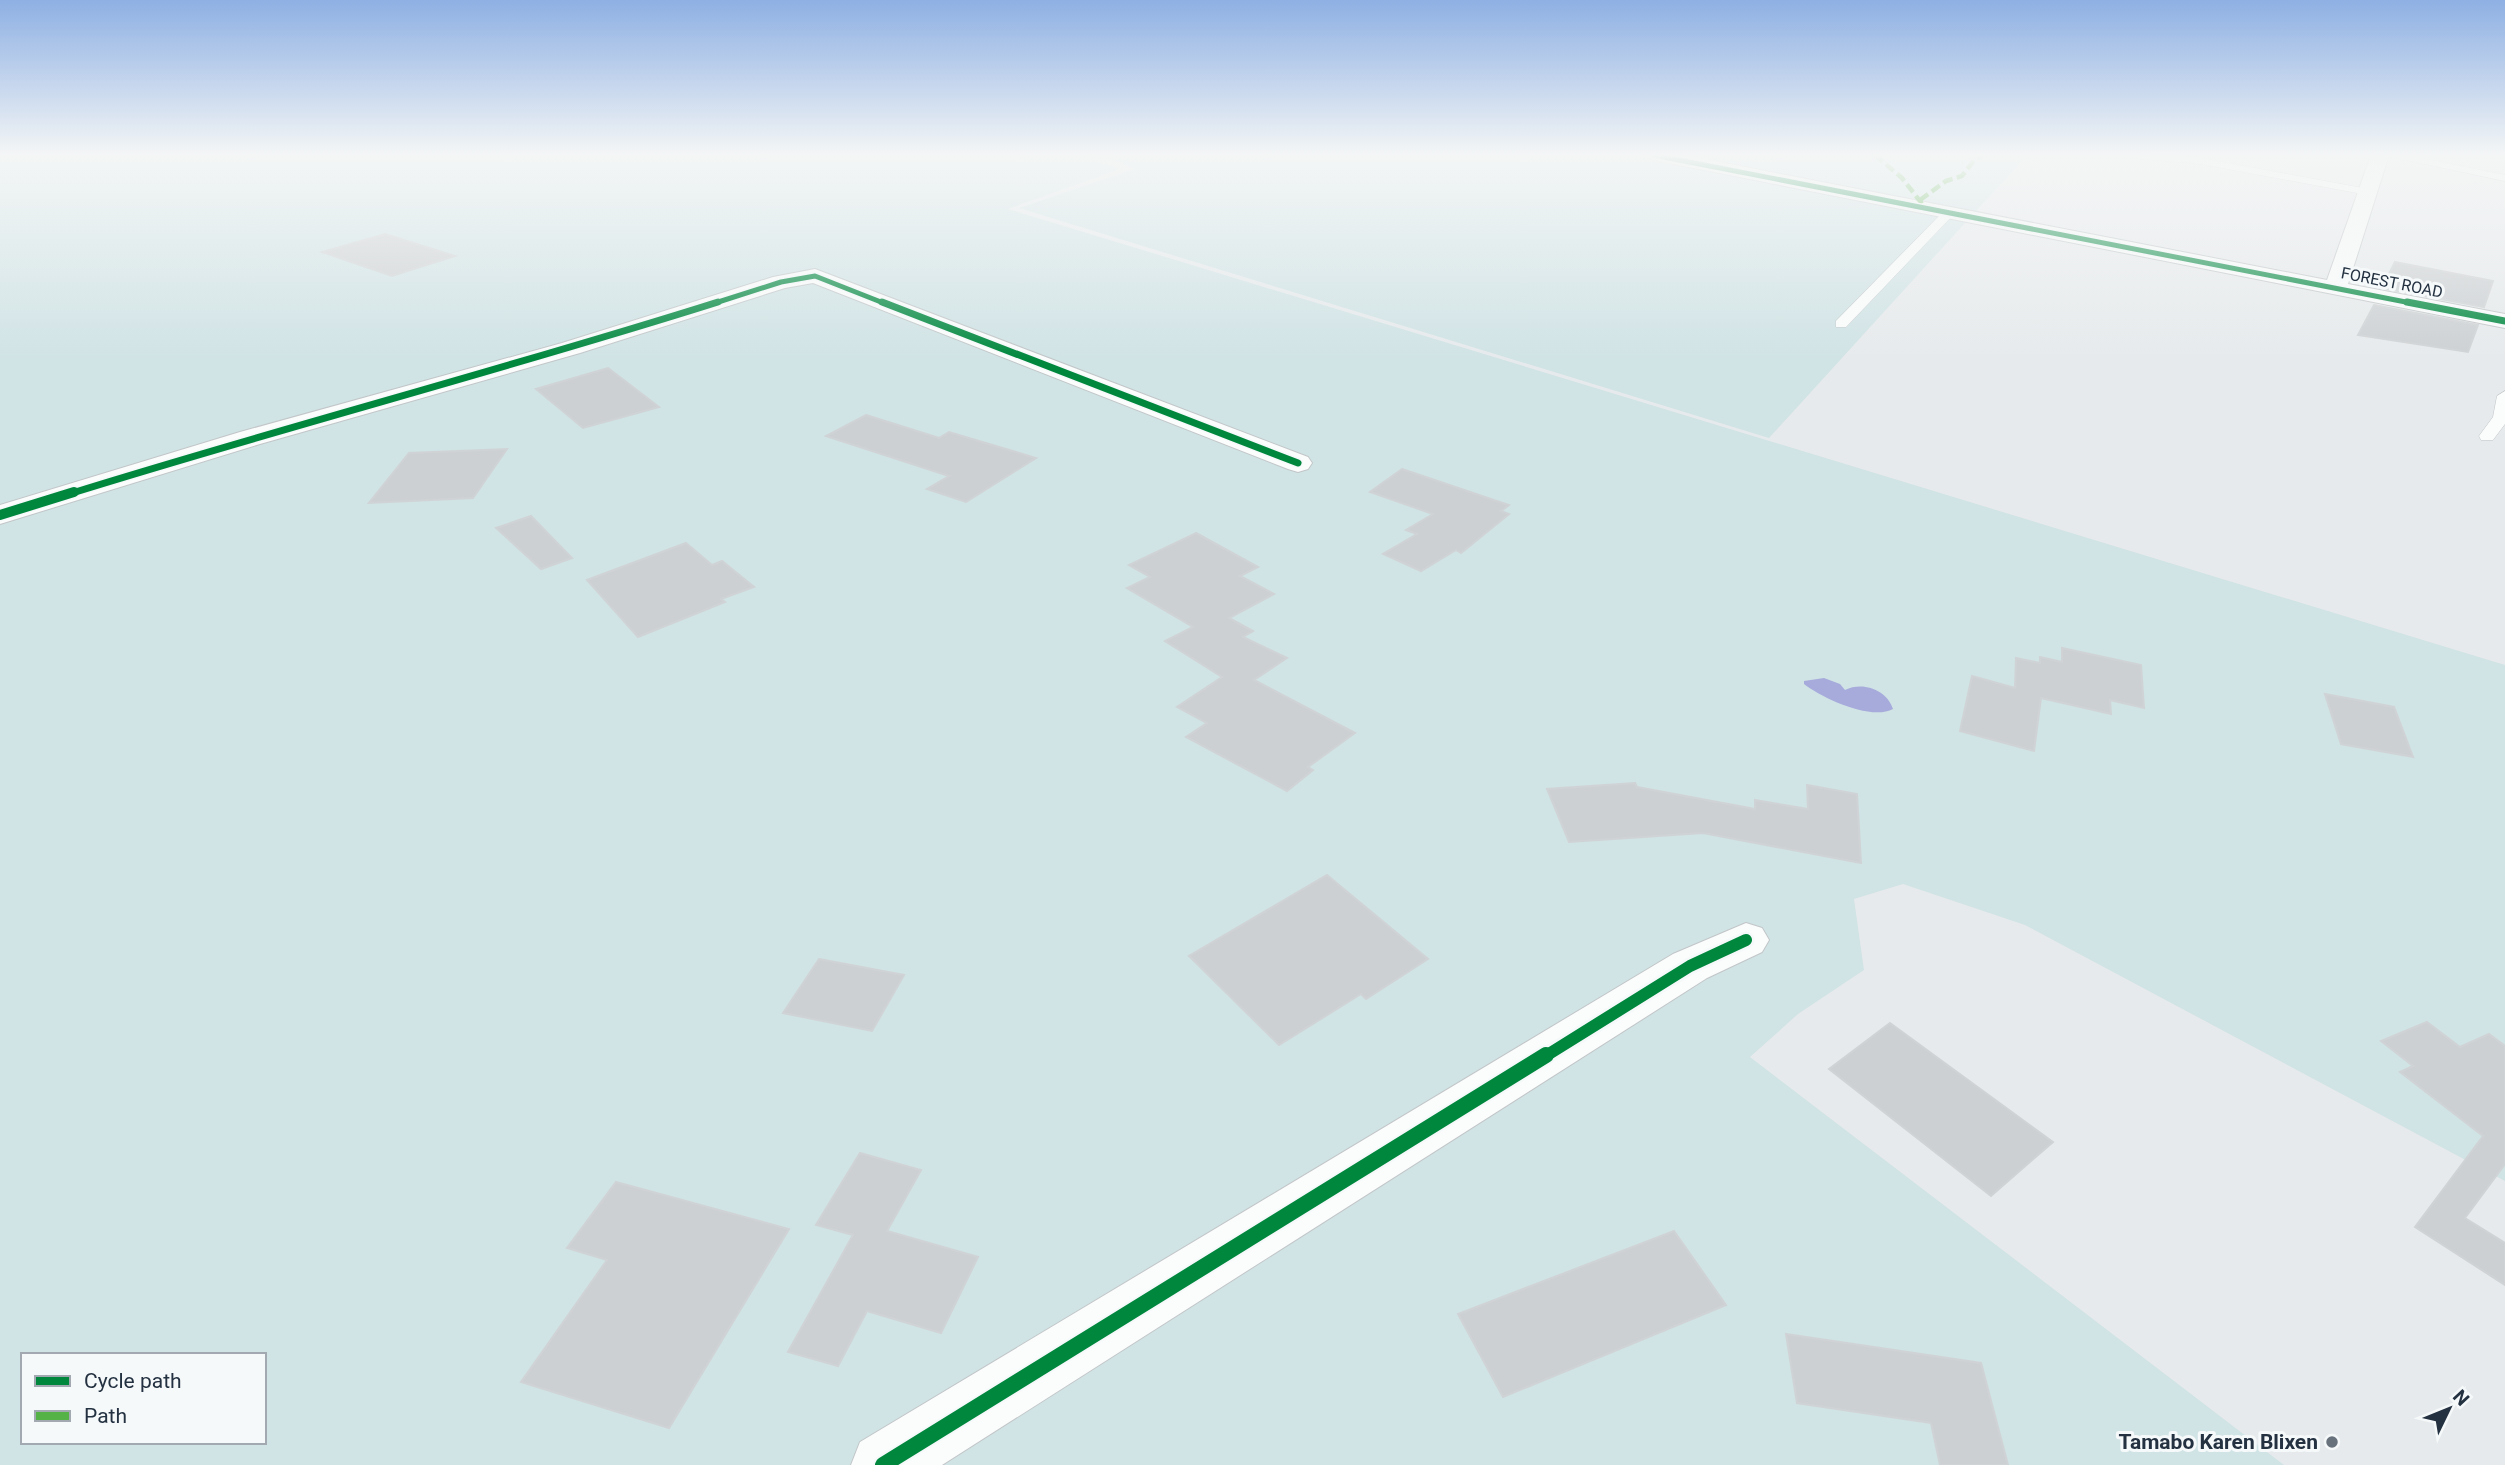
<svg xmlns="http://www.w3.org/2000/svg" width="2505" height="1465" font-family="Roboto,sans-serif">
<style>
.green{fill:#d0e3e5;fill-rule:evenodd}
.water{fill:#a7abdb}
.building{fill:#cdd0d3;stroke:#d0d3d5;stroke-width:2}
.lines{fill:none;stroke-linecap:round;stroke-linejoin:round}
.service-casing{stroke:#c2c6c8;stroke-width:1}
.minor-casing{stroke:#c2c6c8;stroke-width:2}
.service{fill:#fbfcfc;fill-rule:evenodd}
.minor{fill:#fbfcfc;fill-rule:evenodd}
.quiet{stroke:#55b247;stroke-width:4.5;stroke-dasharray:10 4.5;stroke-linecap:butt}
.cycleway-far4-casing{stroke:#f6f9fa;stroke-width:8}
.cycleway-far3-casing{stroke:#f6f9fa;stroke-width:10}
.cycleway-far2-casing{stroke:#f6f9fa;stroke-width:13}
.cycleway-far1-casing{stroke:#f6f9fa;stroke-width:17}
.cycleway-casing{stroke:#f6f9fa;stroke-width:20}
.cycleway-far4{stroke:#00873e;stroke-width:5}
.cycleway-far3{stroke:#00873e;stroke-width:7}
.cycleway-far2{stroke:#00873e;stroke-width:10}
.cycleway-far1{stroke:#00873e;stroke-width:12}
.cycleway{stroke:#00873e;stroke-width:16}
.poi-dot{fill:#68727d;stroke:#f6f9fa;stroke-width:2.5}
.labels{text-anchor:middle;stroke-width:6;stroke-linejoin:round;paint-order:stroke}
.far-street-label{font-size:16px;fill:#233141;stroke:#f6f9fa}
.near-poi-label{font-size:21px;font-weight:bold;fill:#233141;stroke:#f6f9fa;text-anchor:end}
</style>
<rect width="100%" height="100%" fill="#e7eaec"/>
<g class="green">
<path d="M0 155H1081L1119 169 1008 209 2505 665V1181L2025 925 1903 884 1854 899 1864 970 1798 1014 1750 1057 2284 1465H0ZM23 1355H264V1442H23Z"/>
<polygon points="1100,155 2027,155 1769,438 1019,208 1136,169"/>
</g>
<path class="water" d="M1824 678 1840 684 1845 690C1863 681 1887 690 1893 709 1871 721 1822 698 1804 684V681Z"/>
<g class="building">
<polygon points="385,234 455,256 392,276 322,252"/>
<polygon points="2395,262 2493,281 2484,307 2382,288"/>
<polygon points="2374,305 2478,325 2468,352 2358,335"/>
<polygon points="608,368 659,407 583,428 536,389"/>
<polygon points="866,415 939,438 949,432 1036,458 966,502 927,489 949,476 826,436"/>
<polygon points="507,449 473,498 369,503 409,453"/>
<polygon points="1402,469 1509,505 1501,511 1509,514 1461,553 1456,550 1421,571 1383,554 1417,534 1406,530 1433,514 1370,492"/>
<polygon points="531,516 572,558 541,569 496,528"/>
<polygon points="1196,533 1258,567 1240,576 1274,594 1229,618 1253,631 1243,637 1287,658 1254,680 1355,733 1308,767 1313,770 1287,791 1186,737 1207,723 1177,707 1222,677 1165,641 1193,627 1127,588 1150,577 1129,565"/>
<polygon points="686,543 712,565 722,561 754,587 721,599 725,602 638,637 587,580"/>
<polygon points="2062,648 2141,665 2144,708 2110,700 2111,714 2041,698 2034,751 1960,731 1972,676 2015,688 2016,658 2040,663 2040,657 2062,662"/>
<polygon points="2325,694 2394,707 2413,757 2341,744"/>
<polygon points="1635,783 1637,787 1755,809 1755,800 1808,809 1807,785 1857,794 1861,863 1703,833 1569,842 1547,789"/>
<polygon points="1327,875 1428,959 1366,999 1361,994 1279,1045 1189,956"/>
<polygon points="819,959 904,975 872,1031 783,1013"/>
<polygon points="2427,1022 2460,1047 2489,1034 2505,1046 2505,1164 2465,1218 2505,1243 2505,1285 2415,1227 2483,1136 2400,1072 2413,1066 2381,1041"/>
<polygon points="1890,1023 2053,1142 1991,1196 1829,1069"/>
<polygon points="860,1153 921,1170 887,1231 978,1257 941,1333 867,1311 838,1366 788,1352 853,1235 816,1225"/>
<polygon points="616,1182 789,1229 669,1428 521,1382 607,1260 567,1248"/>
<polygon points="1674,1231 1726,1305 1503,1397 1458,1314"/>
<polygon points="1786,1334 1981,1363 2008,1465 1940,1465 1931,1423 1797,1403"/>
</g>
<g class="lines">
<g class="service-casing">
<g id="service">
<polygon points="2135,155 2195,157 2368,189 2374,192 2368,195 2195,163 2140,159"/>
<polygon points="2383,155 2406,155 2505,175 2505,181"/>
<polygon points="1946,209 1956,212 1846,327 1836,327 1836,321"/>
<polygon points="2505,391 2505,424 2493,440 2481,440 2479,436 2493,417 2497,396"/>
</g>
</g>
<g class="minor-casing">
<g id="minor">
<polygon points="1644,155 1683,155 2327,280 2371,155 2389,155 2348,284 2505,314 2505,328 1653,160"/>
<polygon points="815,269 1308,457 1312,463 1308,469 1298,472 1288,469 813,283 785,288 580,353 260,444 0,524 0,505 240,432 562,343 773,277"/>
<polygon points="1746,923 1762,928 1769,940 1762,952 1707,978 942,1465 851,1465 860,1442 1673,954"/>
</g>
</g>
<use href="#service" class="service"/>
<use href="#minor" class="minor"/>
<g class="quiet">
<polyline points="1875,155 1902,178 1923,205"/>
<polyline points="1920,200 1946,181 1962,176 1975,159 1983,155"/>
</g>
<g class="cycleway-far4-casing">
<g id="cycleway-far4">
<polyline points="1653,155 2416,304"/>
<polyline points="712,304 781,282 815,276 886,304"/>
</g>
</g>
<g class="cycleway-far3-casing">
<g id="cycleway-far3">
<polyline points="882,302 1298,463"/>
<polyline points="2407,302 2505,321"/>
<path d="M69 494C284 427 503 370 718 302"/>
</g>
</g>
<g class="cycleway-far2-casing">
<polyline id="cycleway-far2" points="0,515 74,492"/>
</g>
<g class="cycleway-far1-casing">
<polyline id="cycleway-far1" points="1544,1057 1690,966 1746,940"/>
</g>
<g class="cycleway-casing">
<polyline id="cycleway" points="883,1465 1546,1055"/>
</g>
<use href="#cycleway-far4" class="cycleway-far4"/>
<use href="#cycleway-far3" class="cycleway-far3"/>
<use href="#cycleway-far2" class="cycleway-far2"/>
<use href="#cycleway-far1" class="cycleway-far1"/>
<use href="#cycleway" class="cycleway"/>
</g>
<linearGradient id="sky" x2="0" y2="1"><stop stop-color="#8eb0e3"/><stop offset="0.43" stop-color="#f4f6f6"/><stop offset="1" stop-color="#f4f6f6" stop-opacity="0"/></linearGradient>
<rect width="2505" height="360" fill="url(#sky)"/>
<circle class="poi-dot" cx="2332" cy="1442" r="7"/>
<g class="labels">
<g class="far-street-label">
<text transform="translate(2392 282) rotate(11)" y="6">FOREST ROAD</text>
</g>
<g class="near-poi-label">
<text x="2318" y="1449">Tamabo Karen Blixen</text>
</g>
</g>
<rect x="21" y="1353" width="245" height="91" fill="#f6f9fa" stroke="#a2a9b0" stroke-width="2"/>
<rect x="35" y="1376" width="35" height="10" fill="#00873e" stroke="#a2a9b0" stroke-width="2"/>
<text x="84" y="1388" font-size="21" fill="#233141">Cycle path</text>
<rect x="35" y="1411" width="35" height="10" fill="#55b247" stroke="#a2a9b0" stroke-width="2"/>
<text x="84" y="1423" font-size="21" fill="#233141">Path</text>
<g transform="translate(2449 1409) rotate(47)" stroke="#f6f9fa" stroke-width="5" paint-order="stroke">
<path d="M0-5L12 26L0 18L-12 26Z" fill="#233141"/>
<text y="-10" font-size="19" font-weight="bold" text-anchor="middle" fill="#233141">N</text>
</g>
</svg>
